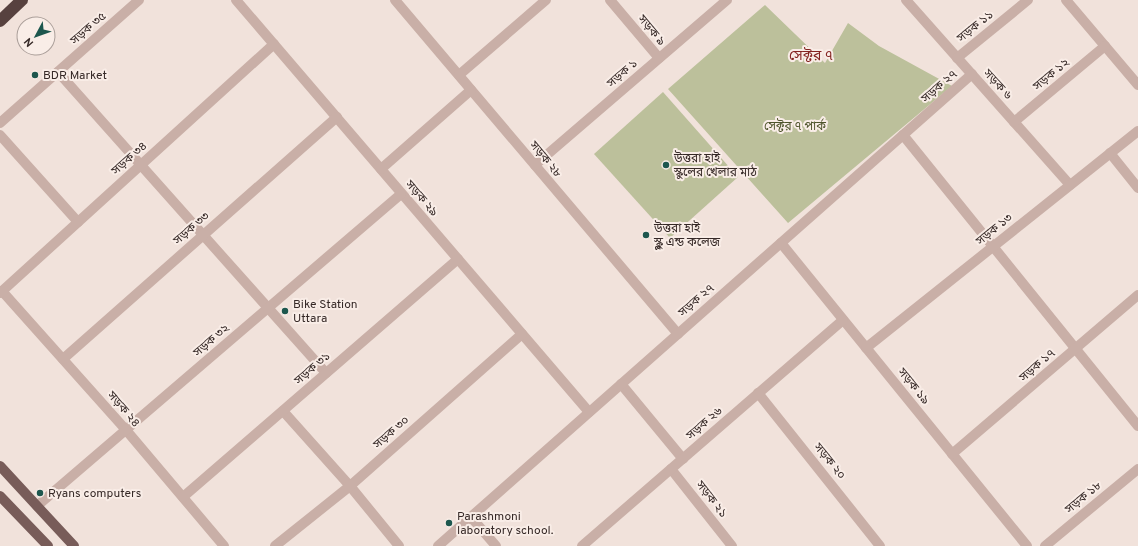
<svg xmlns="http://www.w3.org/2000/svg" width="1138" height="546" font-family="Overpass,'Noto Sans Bengali',sans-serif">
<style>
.green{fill:#bcc09b}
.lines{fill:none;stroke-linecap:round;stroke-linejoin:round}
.minor{stroke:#c9afa7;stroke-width:10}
.major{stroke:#785c59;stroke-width:10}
.highway{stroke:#57413f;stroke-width:12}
.poi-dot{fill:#1d574e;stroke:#f9ede7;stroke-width:1.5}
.labels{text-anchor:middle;stroke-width:4;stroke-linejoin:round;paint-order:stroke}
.street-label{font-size:12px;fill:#362927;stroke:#f9ede7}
.poi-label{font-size:12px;fill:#362927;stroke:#f9ede7;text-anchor:start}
.park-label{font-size:12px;fill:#4e542b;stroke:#f9ede7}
.quarter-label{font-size:14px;fill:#842321;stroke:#f9ede7}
</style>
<rect width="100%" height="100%" fill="#f1e2db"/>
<g class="green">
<polygon points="765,5 825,63 848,23 879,46 952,86 788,223 668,89"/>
<polygon points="663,92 738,177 670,238 594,154"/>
</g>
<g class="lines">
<g class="minor">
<polyline points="236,0 589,412"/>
<polyline points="395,0 678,334"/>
<polyline points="610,0 659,58"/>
<polyline points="906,0 1070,185"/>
<polyline points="1066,0 1138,85"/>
<polyline points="957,58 1028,0"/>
<polyline points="58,72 326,373"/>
<polyline points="459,75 546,0"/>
<polyline points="1014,122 1105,46"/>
<polyline points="0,123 139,0"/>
<polyline points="0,135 78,222"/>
<polyline points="903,135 1138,426"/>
<polyline points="1110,153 1138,188"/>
<polyline points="535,165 727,0"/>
<polyline points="381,169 471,90"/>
<polyline points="781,243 1027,546"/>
<polyline points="2,291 126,430 224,546"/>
<polyline points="0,293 274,44"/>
<polyline points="866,348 1138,131"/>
<polyline points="63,359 337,117"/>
<polyline points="621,384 683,459"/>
<polyline points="758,393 880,546"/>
<polyline points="283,411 350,486 399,546"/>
<polyline points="952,454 1138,295"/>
<polyline points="671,469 732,546"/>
<polyline points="183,497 458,259"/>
<polyline points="37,506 401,194"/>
<polyline points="471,517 496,546"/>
<polyline points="275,546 350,486 522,334"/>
<polyline points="438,546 972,74"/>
<polyline points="582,546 843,320"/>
<polyline points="1045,546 1138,469"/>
</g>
<g class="major">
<polyline points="0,466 74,546"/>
<polyline points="0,496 48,546"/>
</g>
<polyline class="highway" points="0,21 22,0"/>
</g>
<g class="poi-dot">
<circle cx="35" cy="75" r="4"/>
<circle cx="666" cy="165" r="4"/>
<circle cx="646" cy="235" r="4"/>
<circle cx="285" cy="311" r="4"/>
<circle cx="40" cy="493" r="4"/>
<circle cx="449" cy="523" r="4"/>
</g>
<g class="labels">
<g class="street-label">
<text transform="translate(975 26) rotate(-39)" y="4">সড়ক ১১</text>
<text transform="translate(88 28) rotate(-41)" y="4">সড়ক ৩৫</text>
<text transform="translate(652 30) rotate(50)" y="4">সড়ক ৯</text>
<text transform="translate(622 73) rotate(-41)" y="4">সড়ক ১</text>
<text transform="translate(1051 74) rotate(-40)" y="4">সড়ক ১২</text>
<text transform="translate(998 84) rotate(48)" y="4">সড়ক ৬</text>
<text transform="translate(939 86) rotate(-41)" y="4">সড়ক ২৭</text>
<text transform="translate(129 158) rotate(-42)" y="4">সড়ক ৩৪</text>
<text transform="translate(546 159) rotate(50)" y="4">সড়ক ২৮</text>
<text transform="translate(422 198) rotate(49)" y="4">সড়ক ২৯</text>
<text transform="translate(191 228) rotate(-41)" y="4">সড়ক ৩৩</text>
<text transform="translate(994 229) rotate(-39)" y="4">সড়ক ১৩</text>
<text transform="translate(696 300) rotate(-41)" y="4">সড়ক ২৭</text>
<text transform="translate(211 340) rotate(-41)" y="4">সড়ক ৩২</text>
<text transform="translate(1037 365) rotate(-41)" y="4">সড়ক ১৭</text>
<text transform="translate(312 368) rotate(-41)" y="4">সড়ক ৩১</text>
<text transform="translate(914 386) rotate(51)" y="4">সড়ক ১৯</text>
<text transform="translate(124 409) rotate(49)" y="4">সড়ক ২৪</text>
<text transform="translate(704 423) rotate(-41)" y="4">সড়ক ২৬</text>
<text transform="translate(391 432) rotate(-41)" y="4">সড়ক ৩০</text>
<text transform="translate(830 461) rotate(51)" y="4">সড়ক ২০</text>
<text transform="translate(1083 497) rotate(-40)" y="4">সড়ক ১৮</text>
<text transform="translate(712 499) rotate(52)" y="4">সড়ক ২১</text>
</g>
<g class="poi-label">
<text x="43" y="79">BDR Market</text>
<text x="674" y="162">উত্তরা হাই<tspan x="674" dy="14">স্কুলের খেলার মাঠ</tspan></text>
<text x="654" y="232">উত্তরা হাই<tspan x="654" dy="14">স্কুল এন্ড কলেজ</tspan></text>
<text x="293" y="308">Bike Station<tspan x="293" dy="14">Uttara</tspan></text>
<text x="48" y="497">Ryans computers</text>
<text x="457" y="520">Parashmoni<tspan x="457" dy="14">laboratory school.</tspan></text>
</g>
<g class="park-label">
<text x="795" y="130">সেক্টর ৭ পার্ক</text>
</g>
<g class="quarter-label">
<text x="811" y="60">সেক্টর ৭</text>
</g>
</g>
<g transform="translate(36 36) rotate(229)"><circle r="19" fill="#f9ede7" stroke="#ab9f9a"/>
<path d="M0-3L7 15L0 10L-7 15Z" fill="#1d574e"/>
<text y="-6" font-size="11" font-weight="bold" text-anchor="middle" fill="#362927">N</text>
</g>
</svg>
